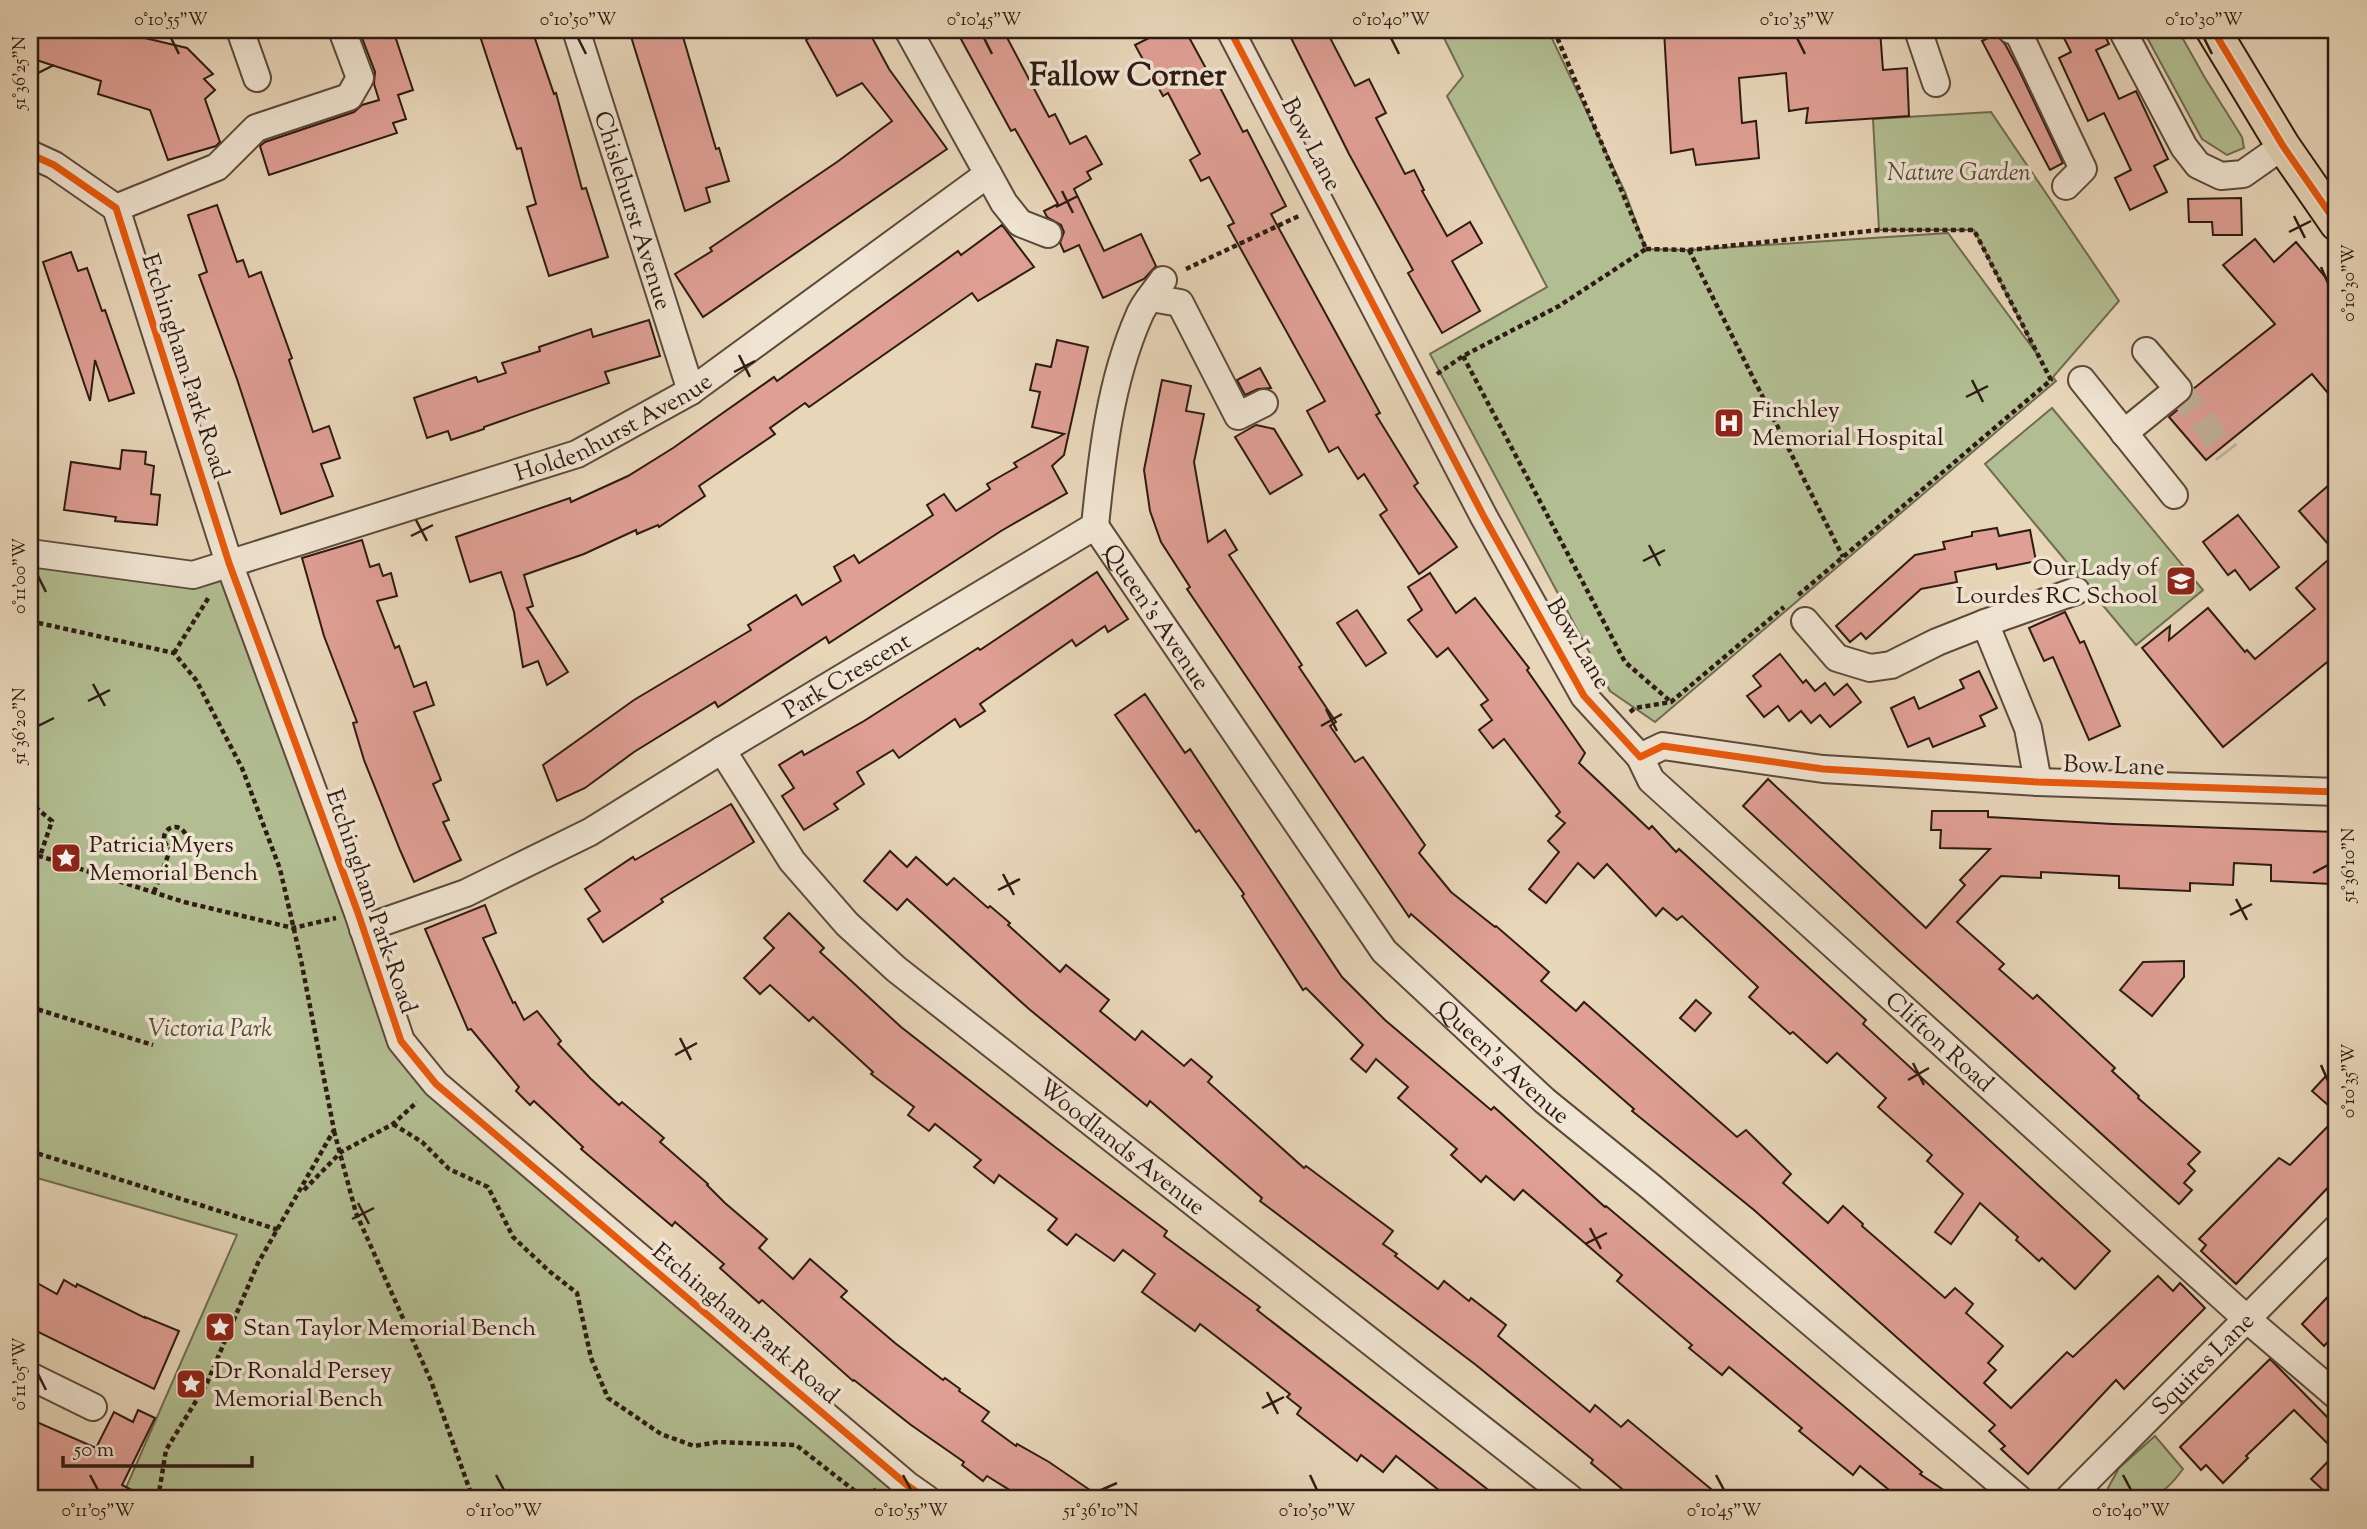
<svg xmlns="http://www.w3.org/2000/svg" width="2367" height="1529" font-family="'Sorts Mill Goudy',serif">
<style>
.green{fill:#b2be92;stroke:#706c52;stroke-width:2}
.building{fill:#df9f94;stroke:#2e1b13;stroke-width:2}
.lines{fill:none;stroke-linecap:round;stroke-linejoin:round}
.minor-tunnel{stroke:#c3b198;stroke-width:26;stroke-dasharray:26 13;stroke-linecap:butt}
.minor-casing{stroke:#5c4a3c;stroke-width:30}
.major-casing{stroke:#2e1b13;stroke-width:37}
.path{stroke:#2e1b13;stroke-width:4.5;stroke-dasharray:5 3.5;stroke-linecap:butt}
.minor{stroke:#f0e4d2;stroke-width:26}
.major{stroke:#e8d6b9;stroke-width:33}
.cycleway-casing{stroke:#f0e4d2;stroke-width:11}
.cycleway{stroke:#e8590c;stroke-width:7}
.ticks{fill:none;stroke:#2e1b13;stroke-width:2.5}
.labels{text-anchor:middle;stroke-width:7;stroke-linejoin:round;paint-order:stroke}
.street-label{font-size:24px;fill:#2e1b13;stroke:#f0e4d2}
.park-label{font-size:24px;font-style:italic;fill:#564c39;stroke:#f0e4d2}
.poi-label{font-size:24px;fill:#2e1b13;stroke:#f0e4d2;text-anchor:start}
.district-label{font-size:32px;font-weight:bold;fill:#2e1b13;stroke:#f0e4d2}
.neatline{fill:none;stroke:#2e1b13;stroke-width:2.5}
.ticks-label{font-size:18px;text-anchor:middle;fill:#2e1b13}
</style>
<rect width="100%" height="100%" fill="#e8d6b9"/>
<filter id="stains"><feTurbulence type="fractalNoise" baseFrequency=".00286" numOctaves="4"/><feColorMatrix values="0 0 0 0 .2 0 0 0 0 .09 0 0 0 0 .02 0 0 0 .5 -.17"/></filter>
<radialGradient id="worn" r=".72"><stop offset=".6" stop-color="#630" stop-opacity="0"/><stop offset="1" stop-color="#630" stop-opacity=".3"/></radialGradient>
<g class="green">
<polygon points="1440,30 1548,30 1625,192 1646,249 1689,250 1948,233 2037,354 1974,230 1879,230 1873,119 1991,112 2119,301 2053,377 2056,381 1655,722 1610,691 1430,354 1547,287 1447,96 1463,76"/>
<polygon points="2143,30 2178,30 2205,78 2242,137 2244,148 2227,155 2202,139"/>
<polygon points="2052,408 2203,590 2136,645 1985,464"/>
<polygon points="30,553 228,565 360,925 436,1084 908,1485 898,1499 121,1499 237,1235 30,1176"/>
<path d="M2155 1436 2183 1469C2159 1502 2149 1499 2111 1499L2108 1488 2119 1468Z"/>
</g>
<g class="building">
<polygon points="30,30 111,30 187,48 213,74 204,79 215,90 205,99 220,142 216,146 168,160 150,110 98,94 101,81 30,58"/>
<polygon points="359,30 393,30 413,90 398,95 406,119 393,123 397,133 269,175 260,146 265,142 354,112 362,105 379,100 374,84 375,72"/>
<polygon points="478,30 532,30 554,94 556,93 582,189 586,188 608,257 549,276 527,207 536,204 521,148 517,149"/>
<polygon points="629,30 681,30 716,149 719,148 729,181 706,188 710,202 685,211"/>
<polygon points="804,30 868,30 889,69 947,149 703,317 675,274 712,251 710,248 837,162 892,121 862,83 837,96 806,40 809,38"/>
<polygon points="956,30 1003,30 1049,117 1055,114 1070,144 1086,136 1102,164 1087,172 1091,179 1074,189 1104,251 1141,234 1156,266 1144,279 1103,298 1079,245 1064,252 1060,243 1064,232 1061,225 1047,217 1044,211 1058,204 1015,129 1011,131"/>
<polygon points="1150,30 1185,30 1209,74 1212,72 1243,132 1247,130 1286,206 1271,214 1380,413 1376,415 1418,483 1414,486 1457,547 1419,574 1380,515 1387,510 1364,474 1358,479 1338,447 1329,452 1307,411 1325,401 1228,226 1234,223 1209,177 1201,181 1190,160 1200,154 1168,93 1163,96 1135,45 1153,36"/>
<polygon points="1287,30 1326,30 1355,86 1369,79 1386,113 1376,118 1405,174 1414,170 1424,190 1422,191 1447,236 1470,222 1482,243 1452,261 1480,311 1442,333 1408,273 1413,270 1349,154"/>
<polygon points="1664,30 1880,30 1883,70 1907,68 1909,116 1806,123 1808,108 1789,111 1786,73 1739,78 1742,123 1756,121 1759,158 1696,165 1693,149 1671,153"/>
<polygon points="2060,30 2102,30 2109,44 2096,50 2119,99 2136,91 2168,159 2154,166 2167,192 2130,210 2115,178 2131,170 2104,113 2088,121 2059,58 2071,52"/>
<polygon points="1996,34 2005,44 2019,70 2063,163 2050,170 1982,41"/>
<polygon points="2241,198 2242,235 2213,235 2212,222 2189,222 2188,199"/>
<polygon points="217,205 237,262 243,260 249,277 261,272 292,358 289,360 313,432 329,426 340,458 321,464 333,496 281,514 237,379 199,275 207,272 188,215"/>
<polygon points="1002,225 1034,267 978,301 972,293 809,407 805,403 770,428 775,434 699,486 705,496 659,527 658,525 637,534 636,530 584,554 524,575 533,606 527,608 568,672 547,685 538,661 523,667 514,612 501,572 470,582 456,537 570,498 571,502 628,476 673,448 774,377 777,381 958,251 961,255"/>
<polygon points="2255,239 2274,262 2296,242 2337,291 2337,404 2312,374 2206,460 2169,417 2188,401 2193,389 2275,324 2223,265"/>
<polygon points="71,252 78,271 87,268 102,311 105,310 134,393 109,401 95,360 90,401 43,262"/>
<polygon points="649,320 660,356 605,372 609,383 484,427 484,429 451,440 448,431 427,438 414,398 476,377 478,382 506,373 502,363 540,351 539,347 591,329 593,337"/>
<polygon points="1057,340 1088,347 1064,455 1052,466 1067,493 1001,531 829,643 826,637 718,707 715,702 634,752 585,788 557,801 543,765 634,700 751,630 748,625 796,595 802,605 841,581 834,567 854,555 859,563 933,515 927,505 944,494 956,511 990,489 987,484 1017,467 1014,463 1064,434 1032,427 1040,392 1030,390 1036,364 1051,367"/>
<polygon points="1260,368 1271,388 1258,389 1245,395 1237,380"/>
<polygon points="1162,380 1191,386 1186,411 1204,414 1194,462 1208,542 1225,530 1237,550 1229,555 1302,665 1299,667 1336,722 1330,726 1355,762 1363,757 1425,845 1419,853 1451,892 1495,927 1496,926 1549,972 1541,981 1576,1011 1584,1002 1737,1137 1746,1130 1791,1174 1783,1183 1828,1223 1843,1206 1863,1224 1862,1226 1945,1298 1955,1288 1973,1304 1966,1313 2003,1346 1988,1363 1996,1370 1984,1383 2011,1408 2067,1352 2073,1357 2158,1276 2173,1291 2180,1283 2205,1308 2124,1389 2116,1380 2028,1474 2001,1449 2005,1446 1989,1431 1995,1425 1754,1210 1632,1111 1634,1109 1411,914 1409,917 1187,589 1190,587 1161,542 1150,511 1144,470"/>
<polygon points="1256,425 1274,429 1302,475 1270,494 1235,437"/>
<polygon points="122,450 146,452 145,464 154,466 151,494 160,495 157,525 115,521 116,517 64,510 71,462 120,469"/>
<polygon points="2337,478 2337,654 2223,747 2142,648 2170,626 2169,640 2208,608 2245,652 2247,650 2255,659 2315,609 2296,588 2336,553 2299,511"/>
<polygon points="2238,515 2279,567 2250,590 2235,570 2228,575 2203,542"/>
<polygon points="1997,528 1999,536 2030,530 2036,561 1997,569 1996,564 1955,572 1957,582 1921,589 1866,639 1861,633 1850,642 1836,626 1915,555 1945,549 1943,542 1972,536 1972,532"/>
<polygon points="362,540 370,567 379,564 383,576 391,573 397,596 377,601 395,648 399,646 414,687 426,682 434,705 414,712 441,780 433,784 449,820 443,822 461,860 414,882 400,850 364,760 353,723 357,722 324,636 302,558"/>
<polygon points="1097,572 1128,619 1108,632 1105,626 1076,646 1072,640 980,704 985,711 960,727 955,719 899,758 893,750 857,772 864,784 834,804 838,809 804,830 782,796 794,788 779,765 802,751 804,755 864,721 978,648 980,650"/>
<polygon points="1430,573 1456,613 1475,598 1529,668 1527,670 1585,753 1579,763 1649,829 1652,826 1676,852 1679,849 1866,1020 1863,1024 2110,1251 2075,1289 2042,1258 2039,1261 2016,1240 2018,1237 1980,1203 1951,1244 1935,1232 1963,1194 1927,1161 1932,1155 1878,1107 1886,1098 1837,1053 1827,1063 1793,1032 1790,1034 1749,997 1758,987 1682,916 1677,920 1663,908 1656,916 1607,864 1594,878 1578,863 1546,903 1529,889 1559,852 1548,841 1565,823 1556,816 1560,812 1504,739 1493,748 1479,730 1492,720 1481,705 1488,700 1448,648 1437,657 1408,620 1422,610 1408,587"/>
<polygon points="1357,610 1386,653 1366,666 1337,623"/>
<polygon points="2065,612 2080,643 2084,641 2120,726 2089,740 2053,657 2044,661 2029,628"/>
<polygon points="1780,654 1803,683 1806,680 1815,691 1825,683 1834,695 1847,684 1861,702 1830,727 1820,715 1811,723 1801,711 1789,721 1778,706 1764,717 1747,696 1761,686 1753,676"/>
<polygon points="1979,671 1997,708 1980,716 1985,726 1933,747 1929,738 1908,747 1891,708 1914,697 1919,709 1964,688 1960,680"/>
<polygon points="1145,694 1185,753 1190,749 1342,977 1385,1020 1491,1110 1494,1107 1605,1207 1606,1206 1922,1472 1920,1474 1957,1499 1900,1499 1860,1466 1853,1475 1799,1431 1802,1428 1729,1367 1722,1375 1689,1348 1692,1345 1617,1281 1622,1275 1523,1190 1514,1200 1486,1176 1481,1182 1451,1155 1457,1149 1398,1098 1408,1087 1376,1059 1366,1072 1351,1059 1363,1045 1306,988 1303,990 1242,896 1244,894 1199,830 1196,832 1115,715"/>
<polygon points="1768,779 1926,928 1965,885 1960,880 1990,849 1940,848 1941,830 1931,830 1932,811 1988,811 1988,817 2113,824 2337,832 2337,870 2331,870 2331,884 2271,881 2271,865 2234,863 2233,885 2190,883 2190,891 2119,888 2119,876 2041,872 2041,878 2001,876 1957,922 2004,964 1999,969 2033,999 2037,995 2115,1068 2112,1071 2139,1096 2138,1098 2200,1152 2188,1164 2195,1171 2184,1183 2192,1190 2179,1204 1897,949 1743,806"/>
<polygon points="731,804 754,842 661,899 663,902 603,942 588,919 600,911 585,889 633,857 635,860"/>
<polygon points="890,851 907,867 916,857 947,885 954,878 988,908 990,906 1010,923 1008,925 1060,972 1066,965 1109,1000 1100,1011 1135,1040 1142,1031 1184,1066 1191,1059 1212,1077 1208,1082 1304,1168 1306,1166 1393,1231 1383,1244 1397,1254 1395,1256 1438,1289 1444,1281 1469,1301 1471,1298 1506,1325 1498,1336 1590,1412 1595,1405 1621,1427 1628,1420 1723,1499 1634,1499 1591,1463 1593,1460 1476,1365 1260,1201 1262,1198 1150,1101 1147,1106 1029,1009 907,899 897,910 864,881"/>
<polygon points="485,905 496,933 483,938 513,1003 515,1002 524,1020 537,1011 561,1041 558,1044 590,1078 619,1105 622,1102 664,1138 660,1142 708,1184 707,1185 725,1203 767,1239 759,1248 793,1279 810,1259 847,1291 841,1297 895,1343 943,1380 945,1378 960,1389 959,1391 989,1412 982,1421 1016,1446 1017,1444 1049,1462 1103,1499 1024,1499 987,1476 983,1481 962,1465 964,1462 911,1425 854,1380 853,1381 762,1300 759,1303 720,1268 724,1264 675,1222 672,1226 581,1149 583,1147 534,1101 530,1105 516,1091 519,1087 471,1029 468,1030 425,929"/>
<polygon points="789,913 824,948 820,952 901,1027 1055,1147 1167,1231 1164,1236 1260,1307 1257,1310 1500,1499 1450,1499 1396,1456 1383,1472 1361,1455 1357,1461 1297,1414 1301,1408 1287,1397 1290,1394 1252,1364 1200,1324 1195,1331 1142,1292 1155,1274 1123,1250 1114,1261 1076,1234 1067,1245 1048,1230 1057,1219 999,1175 994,1183 974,1167 981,1160 935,1124 929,1131 908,1115 914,1107 871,1074 873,1072 813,1017 809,1021 770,985 760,994 744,978 774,948 764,938"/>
<polygon points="2184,961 2184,977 2152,1016 2120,990 2143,962"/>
<polygon points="1696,1000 1711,1013 1695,1031 1680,1018"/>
<polygon points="2326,1076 2337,1086 2337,1113 2312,1091"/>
<polygon points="2337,1117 2337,1178 2236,1284 2201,1251 2206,1245 2199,1239 2279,1158 2290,1165"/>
<polygon points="30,1279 57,1294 64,1280 76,1287 77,1284 145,1318 145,1317 179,1331 154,1389 30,1328"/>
<polygon points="2337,1287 2337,1332 2324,1346 2302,1324"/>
<polygon points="2270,1359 2337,1427 2337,1446 2334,1450 2294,1410 2246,1456 2248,1458 2223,1483 2206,1465 2201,1470 2180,1447"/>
<polygon points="138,1410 155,1418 122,1485 149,1499 60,1499 30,1486 30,1419 96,1448 114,1412 133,1422"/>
<polygon points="2337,1452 2337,1499 2333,1499 2311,1479"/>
</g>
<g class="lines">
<polyline class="minor-tunnel" points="2178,389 2227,453"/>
<g class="minor-casing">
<g id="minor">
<polyline points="240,30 257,78"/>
<path id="s1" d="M576 30 691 391"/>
<polyline points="1230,30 1484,517 1584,696 1640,757 1663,746 1823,769 2038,782 2337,792"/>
<polyline points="1918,30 1936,83"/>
<polyline points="2011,30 2018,32 2083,169 2066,186"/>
<polyline points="2122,30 2184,147 2198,165 2221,176 2243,174 2283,146"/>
<polyline points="30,154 54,165 116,208 229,563 358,913 401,1041 436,1084 907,1485 927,1499"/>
<polyline points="988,174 1004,203 1020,223 1048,234"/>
<polyline points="116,208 217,167 256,128 349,97 360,78 342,30"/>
<polyline points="1151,298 1180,303 1238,416 1264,403"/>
<polyline points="2082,380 2174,495"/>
<polyline points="2124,433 2178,389 2146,351"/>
<path id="s2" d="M1095 526 1384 951 1545 1101 1651 1187 2019 1499"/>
<path id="s3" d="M30 553 193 575 577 454 691 391 988 174 908 30"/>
<polyline points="1805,621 1837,658 1870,668 1891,665 1937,642 1985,623 2028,728 2038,782"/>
<polyline points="1985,623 2076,591"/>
<path id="s4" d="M722 750 792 861 847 924 896 969 1571 1499"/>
<path id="s5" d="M1640 757 1651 780 2248 1320 2337 1396"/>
<path id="s6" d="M363 929 466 893 590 832 722 750 1095 526C1102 455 1110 382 1139 316 1144 303 1155 292 1163 280"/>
<polyline points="30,1376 93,1407"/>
<path id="s7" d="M2068 1499 2337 1228"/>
</g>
</g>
<g class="major-casing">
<polyline id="major" points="2213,30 2283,146 2337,224"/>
</g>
<g class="path">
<polyline points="1646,249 1689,250 1879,230 1974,230 2051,380 1796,597"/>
<polyline points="1689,250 1843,557"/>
<polyline points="1186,269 1301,215"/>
<polyline points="1463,356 1625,662 1670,701"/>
<polyline points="1437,374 1463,356 1559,306 1646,249 1554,30"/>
<polyline points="30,621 174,653 196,680 242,768 280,869 301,960 334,1130 258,1263 207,1383 166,1450 158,1499"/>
<polyline points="174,653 209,597"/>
<polyline points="1630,712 1635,708 1671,702 1784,607"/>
<polyline points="30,791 35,807 52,821 40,856"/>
<circle cx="175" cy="838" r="11"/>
<polyline points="30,853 184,902 293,928 336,918"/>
<polyline points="154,892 171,848"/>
<polyline points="30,1007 153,1045"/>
<polyline points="393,1124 422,1142 449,1169 488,1187 513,1237 549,1271 577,1293 591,1358 608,1398 661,1434 694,1446 718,1442 796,1445 860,1495 857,1499"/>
<polyline points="334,1131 356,1213 431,1381 473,1499"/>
<polyline points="30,1151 279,1230"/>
<polyline points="304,1190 341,1152 393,1124 417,1102"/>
<polyline points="850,1499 876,1490"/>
</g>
<use href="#minor" class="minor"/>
<use href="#major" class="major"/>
<g class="cycleway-casing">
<g id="cycleway">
<polyline points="1230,30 1484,517 1584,696 1640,757 1663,746 1823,769 2038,782 2337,792"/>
<polyline points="2213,30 2283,146 2337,224"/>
<polyline points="30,154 54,165 116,208 229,563 358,913 401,1041 436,1084 907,1485 927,1499"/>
</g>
</g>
<use href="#cycleway" class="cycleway"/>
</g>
<path class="ticks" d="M171 38 179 54M578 38 586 54M984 38 992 54M1391 38 1399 54M1797 38 1805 54M2204 38 2212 54M38 73 54 65M1062 191 1073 213M1056 207 1078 196M2294 216 2305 238M2289 232 2311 221M2321 267 2328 283M739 355 750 377M734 372 755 361M1972 380 1983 402M1966 397 1988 386M416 520 427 541M411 536 433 525M1649 545 1660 566M1643 561 1665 550M38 576 46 592M93 684 105 706M88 701 110 690M1326 709 1337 731M38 726 54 718M1321 726 1342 714M2313 873 2328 865M1003 874 1014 895M998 890 1020 879M2236 899 2247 920M2230 915 2252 904M680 1038 691 1060M675 1055 697 1043M1913 1063 1924 1085M2321 1065 2328 1081M1908 1080 1929 1068M358 1203 369 1224M352 1219 374 1208M1590 1228 1601 1249M1585 1244 1607 1233M38 1374 46 1390M1267 1392 1278 1414M1262 1408 1284 1397M90 1475 98 1490M496 1475 504 1490M903 1475 911 1490M1310 1475 1317 1490M1716 1475 1724 1490M2123 1475 2131 1490M1101 1490 1117 1483"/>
<defs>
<g id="hospital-square" transform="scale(1.575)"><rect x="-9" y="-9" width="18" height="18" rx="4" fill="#8f2418" stroke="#f0e4d2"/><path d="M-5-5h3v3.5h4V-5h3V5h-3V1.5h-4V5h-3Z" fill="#fff"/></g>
<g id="school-square" transform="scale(1.575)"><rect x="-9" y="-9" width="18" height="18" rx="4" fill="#8f2418" stroke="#f0e4d2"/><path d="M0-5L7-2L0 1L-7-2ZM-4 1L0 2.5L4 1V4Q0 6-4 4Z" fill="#fff"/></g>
<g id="sight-square" transform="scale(1.575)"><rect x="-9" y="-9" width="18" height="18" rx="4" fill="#8f2418" stroke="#f0e4d2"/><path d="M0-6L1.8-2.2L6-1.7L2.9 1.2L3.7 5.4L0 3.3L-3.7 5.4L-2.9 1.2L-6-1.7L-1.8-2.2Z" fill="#fff"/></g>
</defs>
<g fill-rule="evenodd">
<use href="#hospital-square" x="1729" y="423"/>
<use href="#school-square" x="2181" y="581"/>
<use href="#sight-square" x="66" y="858"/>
<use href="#sight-square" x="220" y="1327"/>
<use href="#sight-square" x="191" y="1384"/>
</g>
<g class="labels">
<g class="street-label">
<text transform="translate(1312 144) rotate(62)" y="8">Bow Lane</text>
<text dy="8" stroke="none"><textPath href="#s1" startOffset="189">Chislehurst Avenue</textPath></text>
<text transform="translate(186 366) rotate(72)" y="8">Etchingham Park Road</text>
<text dy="8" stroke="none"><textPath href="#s3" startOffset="611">Holdenhurst Avenue</textPath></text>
<text dy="8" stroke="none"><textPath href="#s2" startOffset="110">Queen's Avenue</textPath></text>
<text transform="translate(1579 643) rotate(59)" y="8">Bow Lane</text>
<text dy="8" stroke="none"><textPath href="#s6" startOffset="548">Park Crescent</textPath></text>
<text transform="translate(2114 765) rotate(2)" y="8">Bow Lane</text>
<text transform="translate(372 901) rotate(71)" y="8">Etchingham Park Road</text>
<text dy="8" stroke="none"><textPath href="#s5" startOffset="415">Clifton Road</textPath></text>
<text dy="8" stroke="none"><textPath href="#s2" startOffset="677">Queen's Avenue</textPath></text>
<text dy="8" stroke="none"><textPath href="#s4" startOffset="569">Woodlands Avenue</textPath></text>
<text transform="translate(746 1323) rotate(40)" y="8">Etchingham Park Road</text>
<text dy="8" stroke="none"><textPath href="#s7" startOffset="191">Squires Lane</textPath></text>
</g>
<g class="park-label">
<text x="1959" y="180">Nature Garden</text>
<text x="210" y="1036">Victoria Park</text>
</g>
<g class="poi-label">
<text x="1752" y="417">Finchley<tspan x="1752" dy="28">Memorial Hospital</tspan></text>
<text x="2158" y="575" text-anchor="end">Our Lady of<tspan x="2158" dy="28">Lourdes RC School</tspan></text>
<text x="89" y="852">Patricia Myers<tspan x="89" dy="28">Memorial Bench</tspan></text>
<text x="243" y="1335">Stan Taylor Memorial Bench</text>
<text x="214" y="1378">Dr Ronald Persey<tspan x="214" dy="28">Memorial Bench</tspan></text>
</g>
<g class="district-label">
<text x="1128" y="85">Fallow Corner</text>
</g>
</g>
<rect width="2367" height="1529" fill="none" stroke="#e8d6b9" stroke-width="77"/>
<path d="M63 1456v10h189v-10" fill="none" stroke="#2e1b13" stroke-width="3.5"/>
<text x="74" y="1456" font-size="21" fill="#2e1b13" stroke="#f0e4d2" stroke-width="5" paint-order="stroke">50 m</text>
<rect x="38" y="38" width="2290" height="1452" class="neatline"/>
<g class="ticks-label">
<text x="171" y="25">0°10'55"W</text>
<text x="578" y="25">0°10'50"W</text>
<text x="984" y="25">0°10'45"W</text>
<text x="1391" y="25">0°10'40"W</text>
<text x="1797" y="25">0°10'35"W</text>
<text x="2204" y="25">0°10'30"W</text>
<text transform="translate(19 73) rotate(-90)" y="6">51°36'25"N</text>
<text transform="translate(2348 283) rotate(-90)" y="6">0°10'30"W</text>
<text transform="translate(19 576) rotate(-90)" y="6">0°11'00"W</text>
<text transform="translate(19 726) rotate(-90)" y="6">51°36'20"N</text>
<text transform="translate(2348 865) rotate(-90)" y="6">51°36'10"N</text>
<text transform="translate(2348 1081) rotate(-90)" y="6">0°10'35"W</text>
<text transform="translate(19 1374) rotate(-90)" y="6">0°11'05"W</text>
<text x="98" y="1516">0°11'05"W</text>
<text x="504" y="1516">0°11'00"W</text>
<text x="911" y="1516">0°10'55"W</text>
<text x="1101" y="1516">51°36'10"N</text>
<text x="1317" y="1516">0°10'50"W</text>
<text x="1724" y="1516">0°10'45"W</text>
<text x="2131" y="1516">0°10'40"W</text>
</g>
<rect width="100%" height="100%" filter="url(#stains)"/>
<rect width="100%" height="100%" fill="url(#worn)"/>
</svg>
